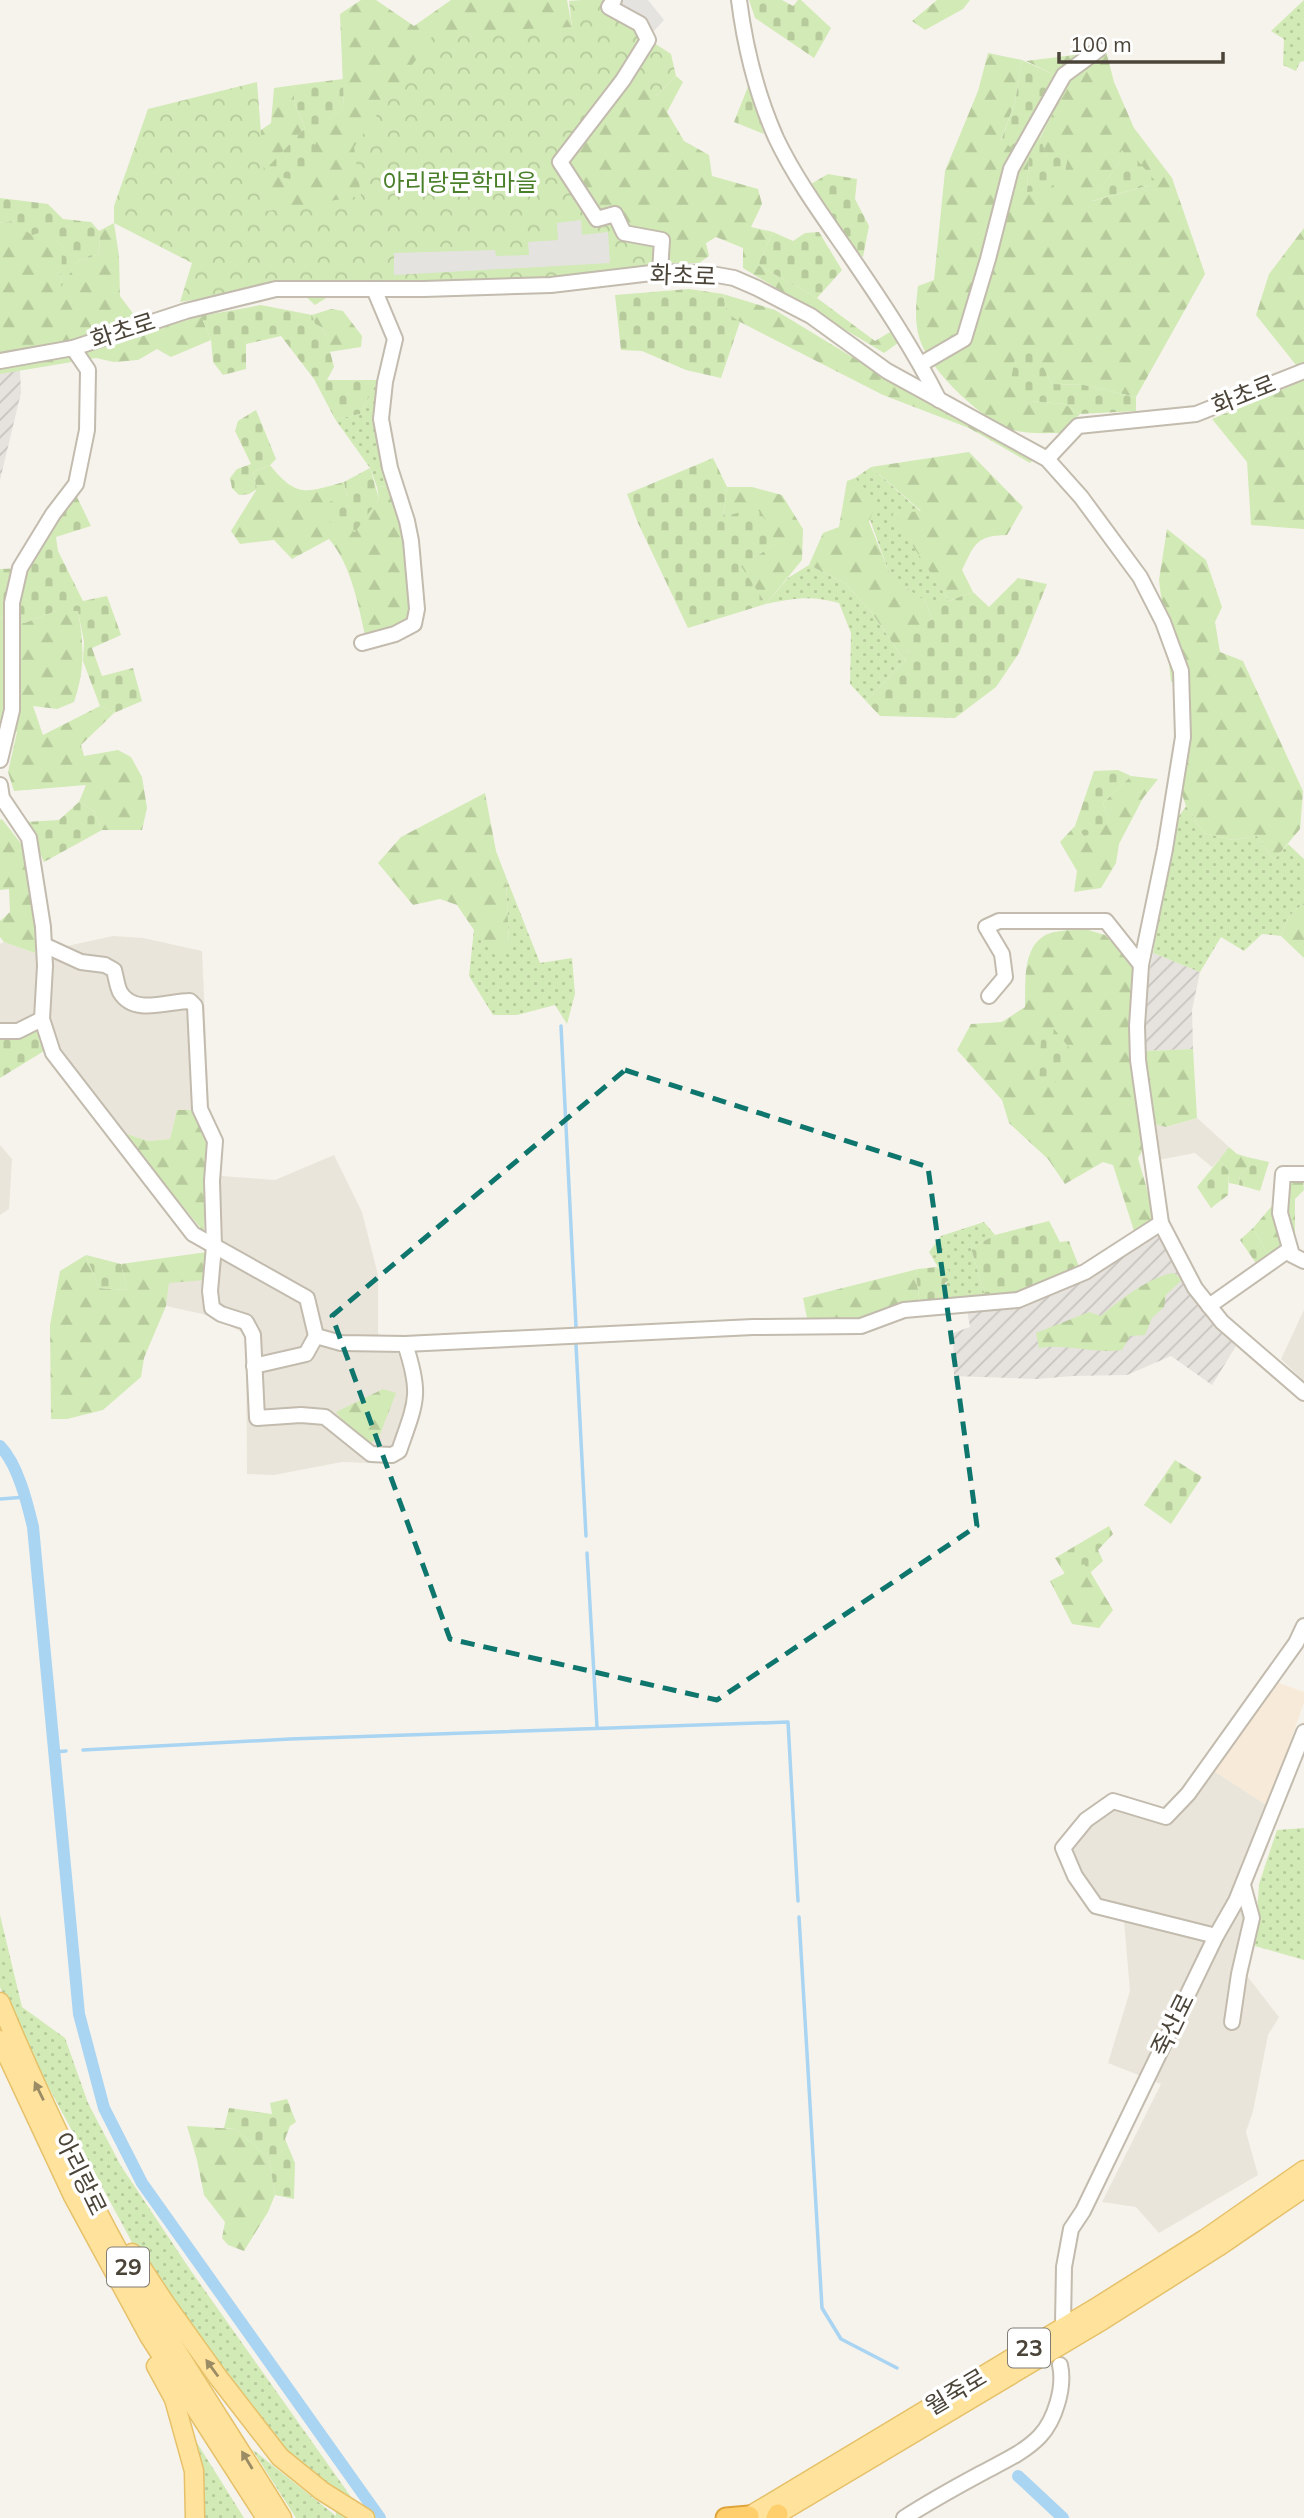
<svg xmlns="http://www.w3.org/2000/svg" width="1304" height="2518" font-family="Mulish,'Noto Sans KR',sans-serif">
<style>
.residential{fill:#eae5da}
.commercial{fill:#f7ead8}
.industrial{fill:url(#industrial-furrows)}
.grass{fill:url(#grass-dots)}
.forest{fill:url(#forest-firs);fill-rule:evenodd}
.cemetery{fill:url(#cemetery-stones)}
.park{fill:url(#park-crowns)}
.parking{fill:#e5e3e0}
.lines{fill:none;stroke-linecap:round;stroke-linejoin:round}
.stream{stroke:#a9d4f2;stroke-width:3.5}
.canal{stroke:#a9d4f2;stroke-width:12}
.minor-casing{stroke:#c2bbae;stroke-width:18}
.major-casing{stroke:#e6c16a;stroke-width:21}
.highway-casing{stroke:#e0a43c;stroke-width:23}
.minor{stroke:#fff;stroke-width:14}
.major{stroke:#ffe39c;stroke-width:18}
.highway{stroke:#ffcf6e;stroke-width:19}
.oneway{fill:#9c8c66}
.marked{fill:none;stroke:#0f766e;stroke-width:5;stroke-dasharray:14 9;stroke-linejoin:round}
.labels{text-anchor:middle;stroke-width:7;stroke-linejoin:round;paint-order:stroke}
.shield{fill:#fff;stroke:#817c74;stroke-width:2}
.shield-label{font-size:23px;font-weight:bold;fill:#4b4439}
.park-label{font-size:24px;fill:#4a7f2a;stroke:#fff}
.street-label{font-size:24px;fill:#4b4439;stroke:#fff}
</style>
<defs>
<pattern id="industrial-furrows" width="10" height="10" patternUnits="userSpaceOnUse" patternTransform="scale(1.75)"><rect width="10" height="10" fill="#e6e2dd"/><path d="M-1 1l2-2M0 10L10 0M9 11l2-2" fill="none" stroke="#c7c3be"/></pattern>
<pattern id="grass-dots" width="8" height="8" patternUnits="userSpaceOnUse" patternTransform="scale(1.75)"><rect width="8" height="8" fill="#d2eab5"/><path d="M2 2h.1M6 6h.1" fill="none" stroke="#b6ca9c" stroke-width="1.8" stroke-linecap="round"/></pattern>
<pattern id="forest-firs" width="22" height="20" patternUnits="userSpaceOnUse" patternTransform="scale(1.75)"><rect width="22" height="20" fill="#d2eab5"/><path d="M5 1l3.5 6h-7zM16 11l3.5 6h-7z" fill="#b6ca9c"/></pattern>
<pattern id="cemetery-stones" width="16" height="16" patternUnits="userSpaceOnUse" patternTransform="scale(1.75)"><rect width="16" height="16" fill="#d2eab5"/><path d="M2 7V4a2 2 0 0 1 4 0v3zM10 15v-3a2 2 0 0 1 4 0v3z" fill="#b6ca9c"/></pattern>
<pattern id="park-crowns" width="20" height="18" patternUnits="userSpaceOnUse" patternTransform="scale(1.75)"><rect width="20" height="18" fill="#d2eab5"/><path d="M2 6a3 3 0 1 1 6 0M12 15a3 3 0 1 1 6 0" fill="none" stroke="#b6ca9c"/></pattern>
</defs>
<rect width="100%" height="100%" fill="#f6f3ec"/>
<g class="residential">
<polygon points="113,936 143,938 202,951 209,1110 177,1110 170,1139 148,1141 121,1132 38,1030 0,1039 0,944 4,942 35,953"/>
<polygon points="1197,1118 1229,1147 1219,1160 1212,1167 1195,1153 1158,1160 1151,1123 1167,1127"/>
<polygon points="0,1145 12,1159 9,1209 0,1215"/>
<polygon points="334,1155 362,1212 378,1275 378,1333 399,1355 410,1394 394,1464 342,1462 274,1475 247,1474 246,1334 207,1315 166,1306 169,1282 207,1252 221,1176 275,1180"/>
<polygon points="1304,1310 1304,1381 1281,1359"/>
<polygon points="1211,1769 1268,1806 1249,1886 1244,1972 1279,2017 1268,2035 1253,2111 1246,2132 1258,2175 1159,2233 1136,2207 1102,2202 1161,2084 1108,2063 1130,1991 1124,1921 1087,1909 1058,1855 1083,1812 1115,1794 1165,1810"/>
</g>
<polygon class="commercial" points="1273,1681 1304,1692 1304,1702 1268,1806 1211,1769"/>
<g class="industrial">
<polygon points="20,370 21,393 0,480 0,374"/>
<polygon points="1153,953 1200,972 1192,1010 1193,1049 1144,1051 1141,1015"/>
<polygon points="1155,1231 1189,1289 1219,1329 1236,1346 1212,1385 1171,1356 1127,1375 1073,1376 1037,1379 954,1376 953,1333 970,1327 967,1310 1016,1305"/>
</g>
<g class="grass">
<polygon points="1304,0 1304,61 1300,62 1296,71 1283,65 1284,39 1271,31"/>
<polygon points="378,380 389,486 377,487 370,468 335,419 360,414"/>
<polygon points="871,467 921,512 893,514 949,601 925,601 891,578 855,478"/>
<path d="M809 565 845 583 872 613 905 661 866 701 850 684 851 633 839 603C813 595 792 598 766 604L788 578Z"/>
<polygon points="1186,806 1204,833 1233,840 1257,836 1274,860 1288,844 1304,859 1304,903 1289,916 1281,936 1262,934 1244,951 1221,937 1200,972 1153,953 1175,822"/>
<polygon points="506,877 540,963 572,958 575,994 567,1024 555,1005 517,1015 493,1015 469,976 474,929 478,936 509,944"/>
<polygon points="984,1222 995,1235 971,1248 986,1299 943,1300 949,1270 941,1272 929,1252 941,1236"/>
<polygon points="1304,1828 1304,1960 1255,1946 1259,1884 1277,1830"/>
<polygon points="0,1915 22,2007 65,2038 88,2103 121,2166 191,2271 366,2518 296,2518 252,2449 336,2516 335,2497 281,2453 142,2261 41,2073 4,1996 0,1987"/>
<polygon points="189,2430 244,2518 202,2518"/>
</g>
<g class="forest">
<path d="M361 0H376L414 26 451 0H567L578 59 363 275 315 305 265 259 240 145 271 123 274 88 295 85C291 103 299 112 305 128L268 168 274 176 306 132 344 109 340 14Z"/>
<polygon points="937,0 970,0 963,9 925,30 912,21"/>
<path d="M1106 51 1114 82 1134 128 1172 178 1205 274 1136 397 1084 385 1052 384 1034 350 1029 401 1065 404 1080 414 1061 433C1046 433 1031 434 1017 431 985 424 930 371 920 340 914 324 916 302 918 286L934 280 945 171 978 91 988 53 1022 60 1015 102 1001 140 1029 158 1027 191 1047 157 1040 138 1069 82 1026 61ZM1121 160 1150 185 1093 201V200Z"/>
<polygon points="626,69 656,96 676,76 683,82 667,112 684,141 709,155 712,176 758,189 762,204 751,227 773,232 758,265 817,298 875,341 890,332 898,343 884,353 743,268 743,248 716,237 706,243 709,256 699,263 656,263 657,243 616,239 587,221 556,163"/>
<polygon points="11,221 32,234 46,230 63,247 61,286 78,261 100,254 99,231 114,223 119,256 120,296 147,332 201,316 211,340 171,357 157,349 138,360 114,362 96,358 0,374 0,223"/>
<polygon points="1304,228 1304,375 1256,315 1269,274"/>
<polygon points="723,294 775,310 921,399 986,430 1034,459 1030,463 969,428 883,395 740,322 727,314"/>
<polygon points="331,309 343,311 362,336 361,347 329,352 326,336 321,327 315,324 312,315"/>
<polygon points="1304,380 1304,529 1251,525 1247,462 1212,419"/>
<path d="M969 452 1023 507 1007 535C975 536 975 544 962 570L973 592 949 601 892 514 921 511 871 467Z"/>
<path d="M270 465C297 499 307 492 344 482L354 532 379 499 377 487 389 486 404 530 410 599 409 620 365 635C358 603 351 565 329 539L292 559 274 540 240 544 231 531 257 489 253 472Z"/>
<path d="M855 478 877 501 869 522 891 577 925 601 932 619C913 633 910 639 905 661L872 613 845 583 809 565 823 533 839 527 847 481Z"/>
<polygon points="727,487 752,487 782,495 803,529 802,560 766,604 740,566 774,545 723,518"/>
<polygon points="1167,529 1206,560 1222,607 1215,622 1220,652 1243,661 1303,791 1300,829 1274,860 1257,836 1233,840 1204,833 1186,806 1171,761 1188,729 1190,706 1171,681 1159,580"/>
<path d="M56 611H78C84 644 85 670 74 702L57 709 33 706 43 735 100 706 114 713 81 745 84 756 118 750 131 757 142 777 147 808 142 830H102L94 811 79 802 86 785 14 791 8 772 17 732 0 720V617L24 623Z"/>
<polygon points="1131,776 1158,779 1143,798 1119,844 1116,863 1101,888 1074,892 1077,871 1060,842 1075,826 1084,836 1109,821 1103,803"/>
<polygon points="485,793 496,851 506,877 509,944 495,955 478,936 457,905 440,899 413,905 378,863 401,837"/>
<polygon points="2,819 22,845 35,926 35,953 4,942 0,937 0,921 10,912 9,889 0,890 0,820"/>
<polygon points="1304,903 1304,958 1281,936 1289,916"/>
<path d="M1085 929 1105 935 1135 966 1141 1015 1129 1019 1143 1150 1138 1158 1156 1221 1135 1234 1113 1165 1103 1162 1065 1184 1048 1159 1009 1123 1002 1100 957 1050 971 1024 1002 1022 1025 1007C1026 985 1022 953 1041 938 1052 929 1072 931 1085 929Z"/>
<polygon points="1193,1049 1197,1118 1166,1127 1151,1123 1144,1051"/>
<polygon points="177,1110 191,1110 209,1144 206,1158 204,1232 121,1132 148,1141 170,1139"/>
<polygon points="1229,1147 1237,1154 1247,1157 1250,1165 1240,1175 1239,1185 1229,1183 1229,1171 1219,1160"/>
<polygon points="1303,1179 1304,1190 1295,1199 1295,1251 1270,1258 1253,1228 1271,1207 1286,1203 1289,1183"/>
<polygon points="207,1252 205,1280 169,1283 166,1306 144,1358 141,1377 103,1410 67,1419 51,1419 50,1325 60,1271 86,1255 99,1288 127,1290 121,1264"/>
<polygon points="918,1269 916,1277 920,1303 862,1322 808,1323 803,1298"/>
<path d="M1174 1273 1182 1280 1166 1295 1164 1307 1152 1318 1145 1335 1130 1336 1122 1350C1094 1354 1067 1343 1039 1348L1036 1333 1089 1312 1101 1316C1119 1300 1151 1276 1174 1273Z"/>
<polygon points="383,1389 396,1393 379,1437 369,1444 349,1429 336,1412"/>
<polygon points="1085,1563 1113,1610 1099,1628 1072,1624 1050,1581"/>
<polygon points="187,2126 236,2129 269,2159 275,2195 268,2212 244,2251 228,2245 222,2238 225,2222 204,2195 197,2160"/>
</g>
<g class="cemetery">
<polygon points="749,0 782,0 793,6 798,0 801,0 831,28 814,58 755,18"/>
<polygon points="1022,60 1070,82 1040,137 1047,157 1069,152 1065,172 1048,190 1027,192 1029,158 1001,141 1015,102"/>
<path d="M343 79 344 109 307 132 320 154 302 181 274 176 267 168 305 128C299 111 291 103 295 85Z"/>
<polygon points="749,84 764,134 734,122"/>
<polygon points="1121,150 1137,160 1157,183 1092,201 1121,160"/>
<polygon points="828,174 857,179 855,199 869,226 863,257 855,250 811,184"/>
<polygon points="0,198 48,204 63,219 91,222 99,231 100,254 78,261 61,287 62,246 46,231 32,235 11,221 0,223"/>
<polygon points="773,232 793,241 805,233 819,232 842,270 817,298 758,265"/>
<polygon points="689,289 723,294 727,313 740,322 721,378 686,370 642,351 621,350 615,295"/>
<polygon points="261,305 312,315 315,324 321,327 326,336 334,367 327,380 378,380 360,414 335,419 314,379 281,336 246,344 246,369 223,375 213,362 211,340 201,316"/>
<polygon points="1034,349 1052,384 1084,385 1136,397 1136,411 1080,414 1065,404 1029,401 1010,385 1015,358"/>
<polygon points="256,410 276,459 270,465 253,472 257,489 249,494 239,495 232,488 230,478 237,469 251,464 235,431 238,421"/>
<polygon points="713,458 727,487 723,517 744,511 759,511 772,529 774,545 741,566 766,604 688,628 638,523 627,494"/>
<polygon points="370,468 379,499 355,532 328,521 329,502 347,497 344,482"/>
<polygon points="76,495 91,526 56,537 58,551 83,601 107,596 121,635 92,648 102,676 133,668 142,701 114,713 100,706 83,661 84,642 78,611 56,611 24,623 0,617 0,569 26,568"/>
<polygon points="1018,578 1047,584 1019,653 996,687 955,718 880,716 866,701 905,661 910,640 917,630 932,619 925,601 949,601 973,592 989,607"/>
<polygon points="1118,770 1131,776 1103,803 1109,821 1100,831 1084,836 1075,826 1094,771"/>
<polygon points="79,802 94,811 102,830 44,862 26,822 59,820"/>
<polygon points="1054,1029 1075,1055 1056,1082 1045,1084 1039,1079 1041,1041"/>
<polygon points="38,1030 40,1041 44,1051 0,1078 0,1039"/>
<polygon points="1247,1157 1269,1162 1260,1191 1239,1185 1240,1175 1250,1165"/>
<polygon points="1219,1160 1229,1171 1228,1195 1211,1208 1197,1187"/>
<polygon points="1049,1221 1060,1242 1069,1241 1080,1269 1023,1293 986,1299 971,1248 995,1235"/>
<polygon points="1253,1228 1270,1258 1258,1266 1240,1240"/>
<polygon points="86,1255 121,1264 127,1290 99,1288"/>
<polygon points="937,1267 941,1272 949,1270 950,1279 945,1283 943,1300 920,1303 916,1276 918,1269"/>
<polygon points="1175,1460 1202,1477 1171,1524 1144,1505"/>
<polygon points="1109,1526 1113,1534 1098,1550 1103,1561 1090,1573 1084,1564 1065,1574 1055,1558"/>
<polygon points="287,2099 296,2122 290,2126 285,2139 295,2163 294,2199 275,2195 269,2159 236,2129 224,2128 229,2108 272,2114 270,2103"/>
</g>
<polygon class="park" points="582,0 610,0 651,41 671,54 676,76 656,96 638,86 626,70 556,163 587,221 598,226 614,219 616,239 657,243 656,263 567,281 285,286 180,302 192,263 114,223 114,206 148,109 257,82 267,211 361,196 354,147 435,33 572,27 569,1"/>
<g class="parking">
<polygon points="619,0 648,0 664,20 653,32 615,6"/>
<polygon points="581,220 582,235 608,232 610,263 394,275 394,253 495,250 496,256 529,255 528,242 558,240 557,223"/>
</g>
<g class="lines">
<g class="stream">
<polyline points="561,1026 576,1327"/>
<polyline points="576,1345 586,1536"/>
<polyline points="0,1499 26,1497"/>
<polyline points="587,1553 597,1727"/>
<polyline points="83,1750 290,1739 788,1722 798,1901"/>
<polyline points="54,1752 66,1751"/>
<polyline points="799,1917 822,2308 841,2339 897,2368"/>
</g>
<g class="canal">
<path d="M0 1446C18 1465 27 1502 33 1527L79 2014 104 2108 142 2183 380 2518"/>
<polyline points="1018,2476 1063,2518"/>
</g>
<g class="minor-casing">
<g id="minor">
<polyline points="614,0 609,7 640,24 648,40 623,80 560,162 597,219 615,214 624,233 662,240 660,272"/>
<path d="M739 0C745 47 757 95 776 138 795 178 822 215 847 251 880 299 913 348 939 400"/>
<polyline points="0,361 73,348 186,311 276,289 424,289 551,285 660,272 706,273 734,278 757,288 811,316 887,371 1047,459 1081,497 1140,577 1163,622 1181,671 1183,737 1165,849 1141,965 1137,1026 1138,1060 1161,1223 1195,1288 1222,1322 1304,1393"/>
<polyline points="921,364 964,339 988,259 1011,169 1064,75 1098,50"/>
<polyline points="1047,459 1078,426 1196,414 1304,371"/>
<polyline points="362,643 395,634 414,624 417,609 411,541 407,521 390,468 381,419 385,382 395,339 374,289"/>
<polyline points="0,760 12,710 12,603 20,568 53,514 76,484 87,430 88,370 73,348"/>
<polyline points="0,785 2,798 29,838 43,927 45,966 42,1019 53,1053 193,1234 307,1298 316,1336 341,1343 405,1344 753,1327 861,1326 904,1310 1018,1300 1085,1272 1161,1223"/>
<path d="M44 945 81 962 105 965 114 970C116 977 117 986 120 992 134 1016 168 1001 190 1001L195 1006 200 1109 215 1141 212 1181 214 1246 210 1291 212 1308 221 1314 246 1322 253 1335 257 1418 301 1415 325 1417 371 1454 392 1455 399 1451C416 1402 422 1395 405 1344"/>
<polyline points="989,996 1005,977 1002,954 986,927 999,921 1106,921 1141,965"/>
<polyline points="0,1031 18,1031 42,1019"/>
<polyline points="1304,1174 1283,1174 1280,1213 1292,1255 1304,1261"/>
<polyline points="1209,1306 1290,1249"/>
<polyline points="254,1366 306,1354 316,1336"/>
<polyline points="1216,1936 1096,1906 1075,1876 1063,1848 1086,1820 1113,1801 1166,1817 1188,1794 1296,1643 1304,1626"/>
<polyline points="1232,2022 1239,1974 1252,1918 1243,1885"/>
<polyline points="1063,2323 1064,2267 1071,2229 1083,2211 1216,1936 1236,1901 1304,1732"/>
<path d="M904 2518C929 2502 954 2488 980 2474 1000 2463 1024 2453 1040 2436 1055 2420 1065 2387 1060 2365"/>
</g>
</g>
<g class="major-casing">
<g id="major">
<path d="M0 2002C41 2100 87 2197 139 2288 184 2366 235 2441 282 2518"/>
<polyline points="0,2040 73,2196 149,2336 266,2518"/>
<polyline points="132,2253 165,2303 218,2377 280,2457 322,2491 365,2518"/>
<polyline points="156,2366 174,2399 194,2471 195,2518"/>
<polyline points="746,2518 1097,2307 1205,2239 1304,2170"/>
<polyline points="771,2518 1103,2320 1218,2247 1304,2188"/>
</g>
</g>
<g class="highway-casing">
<g id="highway">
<polyline points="726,2518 749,2516"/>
<polyline points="776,2518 778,2514"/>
</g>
</g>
<use href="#minor" class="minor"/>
<use href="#major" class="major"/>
<use href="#highway" class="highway"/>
</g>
<defs><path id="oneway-solid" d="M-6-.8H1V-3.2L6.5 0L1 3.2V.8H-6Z" transform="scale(1.75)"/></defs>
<g class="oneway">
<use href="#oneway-solid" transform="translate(39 2091) rotate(-116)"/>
<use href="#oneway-solid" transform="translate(212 2368) rotate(-126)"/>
<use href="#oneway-solid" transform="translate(247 2460) rotate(-121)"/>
</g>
<path class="marked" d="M625 1070 928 1167 977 1526 717 1700 450 1639 332 1316Z"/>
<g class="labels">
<g class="shield">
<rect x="107" y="2247.5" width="42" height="39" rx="5"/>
<rect x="1008" y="2328.5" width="42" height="39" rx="5"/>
</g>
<g class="shield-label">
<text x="128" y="2275">29</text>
<text x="1029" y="2356">23</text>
</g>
<g class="park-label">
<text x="460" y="191">아리랑문학마을</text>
</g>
<g class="street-label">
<text transform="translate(683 276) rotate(2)" y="8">화초로</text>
<text transform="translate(123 331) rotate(-18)" y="8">화초로</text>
<text transform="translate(1244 395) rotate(-22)" y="8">화초로</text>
<text transform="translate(1173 2025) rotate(-64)" y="8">죽산로</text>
<text transform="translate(80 2174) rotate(64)" y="8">아리랑로</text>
<text transform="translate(956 2392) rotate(-31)" y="8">월죽로</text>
</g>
</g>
<path d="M1059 52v10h164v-10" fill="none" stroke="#4b4439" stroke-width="3.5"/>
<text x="1070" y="52" font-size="21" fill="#4b4439" stroke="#ffffff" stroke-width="5" paint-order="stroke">100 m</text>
</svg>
